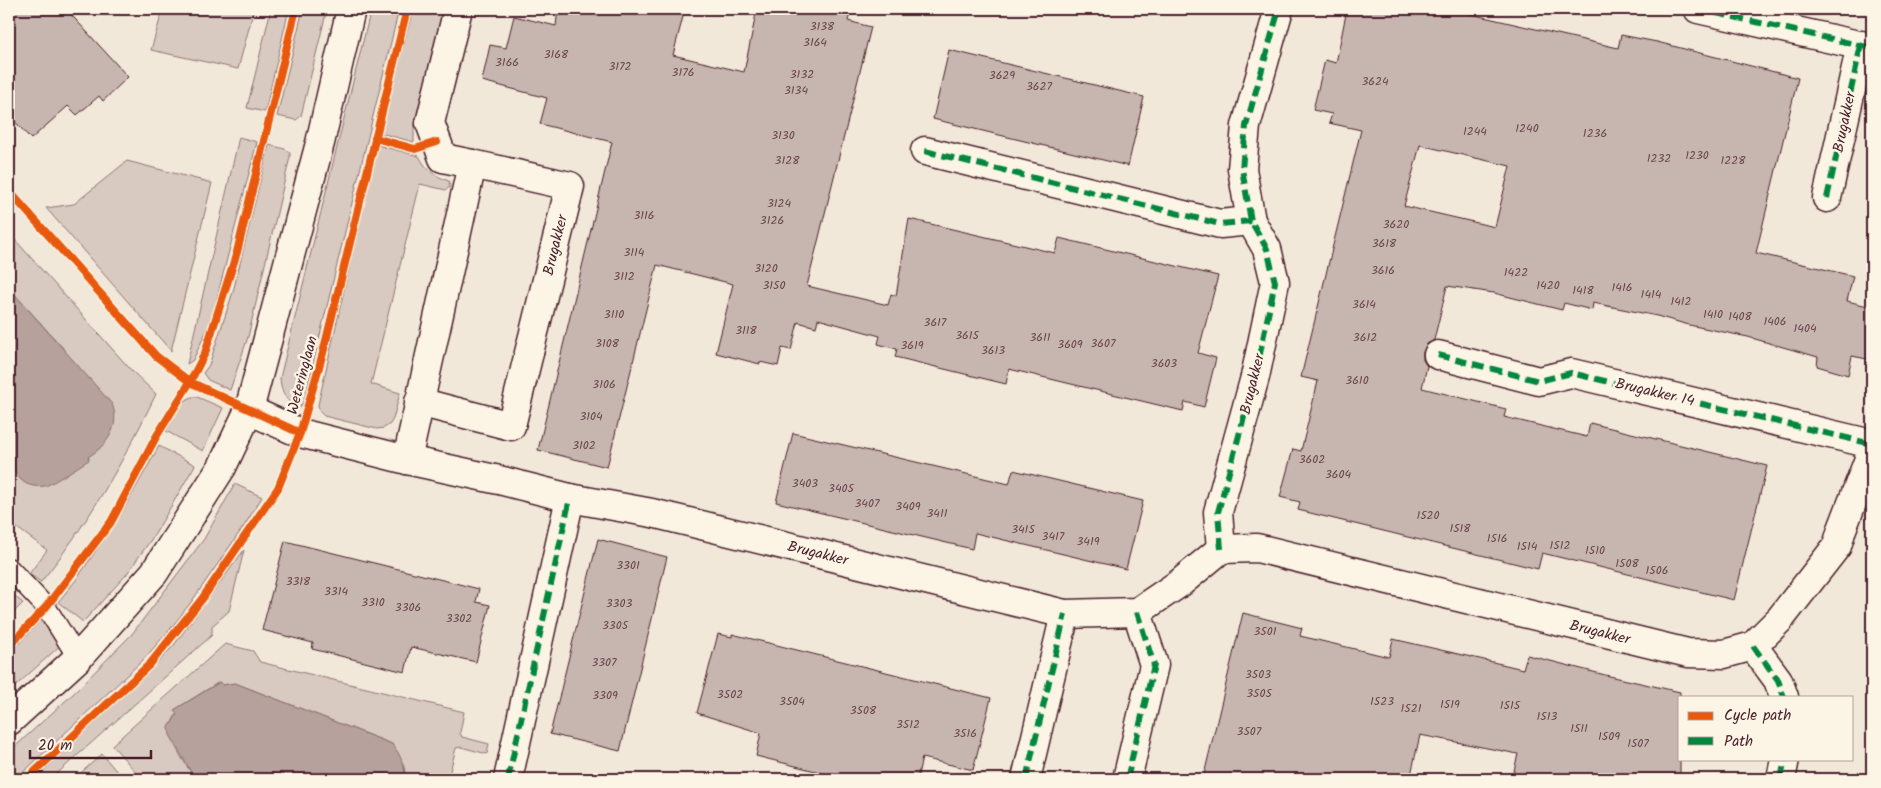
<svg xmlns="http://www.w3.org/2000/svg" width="1881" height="788" font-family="Kalam,sans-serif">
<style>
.green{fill:#d8cac0;stroke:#917476}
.water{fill:#b6a19c;stroke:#8b6d6f}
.building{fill:#c7b6af;stroke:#4a1f2b;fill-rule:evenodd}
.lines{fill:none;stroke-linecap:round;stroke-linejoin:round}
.lane-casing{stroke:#4a1f2b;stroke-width:22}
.street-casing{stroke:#4a1f2b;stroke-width:31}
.secondary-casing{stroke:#4a1f2b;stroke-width:31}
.lane{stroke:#fcf5e5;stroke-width:19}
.street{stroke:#fcf5e5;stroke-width:28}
.secondary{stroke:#fcf5e5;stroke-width:28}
.quiet{stroke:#00873e;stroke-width:6;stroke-dasharray:12 6;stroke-linecap:butt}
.cycleway-casing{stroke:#fcf5e5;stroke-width:11}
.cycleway{stroke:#e8590c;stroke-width:8}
.labels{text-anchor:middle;stroke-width:5;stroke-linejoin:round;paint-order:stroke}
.number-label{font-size:12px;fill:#69454c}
.street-label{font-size:15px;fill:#4a1f2b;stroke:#fcf5e5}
</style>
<rect width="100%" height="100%" fill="#f1e8da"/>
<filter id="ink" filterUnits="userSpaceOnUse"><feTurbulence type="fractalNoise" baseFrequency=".02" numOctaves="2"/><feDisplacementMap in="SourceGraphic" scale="10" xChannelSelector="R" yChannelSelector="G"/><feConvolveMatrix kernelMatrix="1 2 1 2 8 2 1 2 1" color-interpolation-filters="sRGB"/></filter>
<g filter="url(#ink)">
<g class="green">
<polygon points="163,9 254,9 238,69 151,50"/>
<polygon points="271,9 289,9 265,112 247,108"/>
<polygon points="303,9 327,9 301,116 296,120 277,116"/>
<path d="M371 9H399L304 401 299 409C286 402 281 392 280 378Z"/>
<polygon points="413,9 443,9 414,129 414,142 380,133"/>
<polygon points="239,137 257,142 211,321 193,360 187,364"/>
<polygon points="269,145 285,149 290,153 290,157 248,337 230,390 208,380 203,373 209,365 233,292"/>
<path d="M377 145 419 156C426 170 435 176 449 181L450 187 446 190 420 184 371 384 400 393 393 419 390 424 384 428 377 429 324 416 320 412 318 405Z"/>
<polygon points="127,161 212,183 171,351 46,208 74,204"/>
<path d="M9 233 131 370 156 394C124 461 87 525 41 582L29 574 47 550 9 522V442L12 461 32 485H42L89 459 63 348 9 288Z"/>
<polygon points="191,397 197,397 223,408 203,451 166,431 182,403"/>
<polygon points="159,446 195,465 155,534 126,575 83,622 58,602 76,580 121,514"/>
<polygon points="235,484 262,497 246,523 192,601 171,628 143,660 16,779 9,779 9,752 73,694 132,634 204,539"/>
<polygon points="244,550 229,611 212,626 212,635 51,779 35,779 155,666 174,645"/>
<polygon points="13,595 23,603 9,617 9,601"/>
<polygon points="42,619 64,639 64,642 9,692 9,654"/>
<path d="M225 644 253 651 260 662 464 712 460 733 462 737 489 744 487 754 461 747 456 748 448 779H406L404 767 392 744 235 683 222 685 219 682 174 710 177 714C160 732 185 762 195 779H142L112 745Z"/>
<polygon points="102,754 123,779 74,779"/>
</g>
<g class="water">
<path d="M9 288 112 404C121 426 107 446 88 457L89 460C82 464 51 485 45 486 15 490 11 465 9 442Z"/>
<path d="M220 682 222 685 235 683 392 744C401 755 404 765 406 779H195L170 735 169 727 177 715 174 710Z"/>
</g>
<g class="building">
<polygon points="9,9 66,9 128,77 103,101 99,96 77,115 68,106 31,139 9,115"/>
<polygon points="558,9 685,9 673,55 744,72 757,9 851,9 848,21 871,27 807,286 888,305 891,294 896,296 909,219 1055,253 1059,238 1218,276 1198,353 1216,358 1204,407 1185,402 1183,411 1009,369 1006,384 895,357 897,349 878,344 880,336 818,319 816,327 798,322 791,350 782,348 778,366 760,362 760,364 716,353 733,284 657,265 607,467 538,450 612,142 540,124 547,98 482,81 490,45 506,48 514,16 556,26"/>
<path d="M1347 9H1449L1618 48 1621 35 1657 42 1798 78 1756 253 1853 276 1847 301 1872 307V360L1852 356 1848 375 1817 366 1818 357 1748 337 1689 325 1657 316 1593 303 1592 310 1564 303 1562 310 1494 293 1447 286 1434 340 1427 344 1423 352V360L1427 366 1422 388 1506 409 1504 417 1587 437 1590 423 1767 466 1734 600 1542 553 1538 569 1298 510 1300 502 1280 497 1293 449 1301 451 1318 381 1301 377 1361 130 1329 123 1332 114 1313 110 1325 60 1336 63ZM1420 145 1510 166 1495 227 1404 206Z"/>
<polygon points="949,50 1144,97 1128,166 933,119"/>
<polygon points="793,433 1009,484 1013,470 1143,501 1126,569 975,533 972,549 776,502"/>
<polygon points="598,539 667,557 620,751 550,734"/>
<polygon points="285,541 479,589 476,602 490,605 476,662 411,647 405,672 312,649 313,643 262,630"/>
<polygon points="1243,613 1302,628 1300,636 1389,657 1393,639 1523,669 1527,655 1605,675 1680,692 1680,779 1512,779 1518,754 1420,735 1410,779 1203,779"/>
<polygon points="718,634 732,637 732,634 991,698 973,770 922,758 917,779 847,779 756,756 761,733 697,713"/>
</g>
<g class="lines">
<g class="lane-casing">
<polyline id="lane" points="9,568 46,607 78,658"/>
</g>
<g class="street-casing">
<g id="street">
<polyline points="458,9 430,123 443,158 472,164"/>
<polyline points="1698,9 1872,48"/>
<polyline points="925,151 1220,224 1251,221"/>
<polyline points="1827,198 1861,45"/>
<polyline points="1438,355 1539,381 1571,373 1872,444"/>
<polyline points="249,410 300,433 407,460 499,480 570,498 652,513 1065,614 1137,612 1180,583 1221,549 1257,548 1688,653 1724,654 1753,646 1780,619 1837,546 1842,529 1872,451"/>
<polyline points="407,460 472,164 570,186 511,426 419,402"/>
<polyline points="1221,549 1218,512 1255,377 1275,282 1267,249 1251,221 1242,169 1246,126 1279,9"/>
<polyline points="1753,646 1778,680 1784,697"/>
<polyline points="508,779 570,498"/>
<polyline points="1026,779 1065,614"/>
<polyline points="1127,779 1154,665 1137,612"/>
<polyline points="1781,779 1785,759"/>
</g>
</g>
<g class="secondary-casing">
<polyline id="secondary" points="9,721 78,658 154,573 222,467 249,410 320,143 351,9"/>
</g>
<use href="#lane" class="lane"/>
<use href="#street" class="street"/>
<use href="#secondary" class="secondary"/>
<g class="quiet">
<polyline points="1698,9 1872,48"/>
<polyline points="925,151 1220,224 1251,221"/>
<polyline points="1827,198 1861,45"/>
<polyline points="1438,355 1539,381 1571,373 1872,444"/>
<polyline points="1221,549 1218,512 1255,377 1275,282 1267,249 1251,221 1242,169 1246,126 1279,9"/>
<polyline points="1753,646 1778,680 1784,697"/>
<polyline points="508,779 570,498"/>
<polyline points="1026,779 1065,614"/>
<polyline points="1127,779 1154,665 1137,612"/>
<polyline points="1781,779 1785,759"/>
</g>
<g class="cycleway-casing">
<g id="cycleway">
<polyline points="375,138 415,149 437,142"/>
<polyline points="9,191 156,356 190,382 300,433"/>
<polyline points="9,646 46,607 111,522 156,437 190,382 205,353 237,252 296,9"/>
<polyline points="27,779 150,664 202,599 278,488 300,433 323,353 407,9"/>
</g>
</g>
<use href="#cycleway" class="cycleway"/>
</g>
</g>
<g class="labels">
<g class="number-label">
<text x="822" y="30">3138</text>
<text x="815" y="46">3164</text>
<text x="556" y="58">3168</text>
<text x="507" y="66">3166</text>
<text x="620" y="70">3172</text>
<text x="683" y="76">3176</text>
<text x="802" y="78">3132</text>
<text x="1002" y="79">3629</text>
<text x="1375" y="85">3624</text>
<text x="1039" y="90">3627</text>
<text x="796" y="94">3134</text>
<text x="1527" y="132">1240</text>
<text x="1475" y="135">1244</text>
<text x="1595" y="137">1236</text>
<text x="783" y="139">3130</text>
<text x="1697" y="159">1230</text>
<text x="1659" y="162">1232</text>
<text x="787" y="164">3128</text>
<text x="1733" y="164">1228</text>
<text x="779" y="207">3124</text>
<text x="644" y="219">3116</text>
<text x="772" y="224">3126</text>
<text x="1396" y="228">3620</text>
<text x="1384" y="247">3618</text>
<text x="634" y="256">3114</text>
<text x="766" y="272">3120</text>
<text x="1383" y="274">3616</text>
<text x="1516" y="276">1422</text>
<text x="624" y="280">3112</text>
<text x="774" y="289">3150</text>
<text x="1548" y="289">1420</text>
<text x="1622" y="291">1416</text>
<text x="1583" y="294">1418</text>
<text x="1651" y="298">1414</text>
<text x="1681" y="305">1412</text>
<text x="1364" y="308">3614</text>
<text x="614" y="318">3110</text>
<text x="1713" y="318">1410</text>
<text x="1740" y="320">1408</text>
<text x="1775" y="325">1406</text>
<text x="935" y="326">3617</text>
<text x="1805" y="332">1404</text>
<text x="746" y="334">3118</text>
<text x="967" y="339">3615</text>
<text x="1040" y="341">3611</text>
<text x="1365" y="341">3612</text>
<text x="607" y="347">3108</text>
<text x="1103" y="347">3607</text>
<text x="1070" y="348">3609</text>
<text x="912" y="349">3619</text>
<text x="993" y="354">3613</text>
<text x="1164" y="367">3603</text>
<text x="1357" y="384">3610</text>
<text x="604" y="388">3106</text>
<text x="591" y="420">3104</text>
<text x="584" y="449">3102</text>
<text x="1312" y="463">3602</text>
<text x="1338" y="478">3604</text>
<text x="805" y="487">3403</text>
<text x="841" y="492">3405</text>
<text x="867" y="507">3407</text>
<text x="908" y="510">3409</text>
<text x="937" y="517">3411</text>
<text x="1428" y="519">1520</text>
<text x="1460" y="532">1518</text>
<text x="1023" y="533">3415</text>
<text x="1053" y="540">3417</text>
<text x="1497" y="542">1516</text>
<text x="1088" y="545">3419</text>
<text x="1560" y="549">1512</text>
<text x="1527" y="550">1514</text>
<text x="1595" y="554">1510</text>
<text x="1627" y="567">1508</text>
<text x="628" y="569">3301</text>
<text x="1657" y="574">1506</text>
<text x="298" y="585">3318</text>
<text x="336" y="595">3314</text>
<text x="373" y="606">3310</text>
<text x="619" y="607">3303</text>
<text x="408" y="611">3306</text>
<text x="459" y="622">3302</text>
<text x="615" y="629">3305</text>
<text x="1265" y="635">3501</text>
<text x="604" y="666">3307</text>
<text x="1258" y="678">3503</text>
<text x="1259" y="697">3505</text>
<text x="730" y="698">3502</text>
<text x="605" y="699">3309</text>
<text x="792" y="705">3504</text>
<text x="1382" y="705">1523</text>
<text x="1450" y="708">1519</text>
<text x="1510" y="709">1515</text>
<text x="1411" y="712">1521</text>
<text x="863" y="714">3508</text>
<text x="1547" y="720">1513</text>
<text x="908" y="728">3512</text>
<text x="1579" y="732">1511</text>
<text x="1249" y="735">3507</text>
<text x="965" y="737">3516</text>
<text x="1609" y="740">1509</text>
<text x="1638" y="747">1507</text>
</g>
<g class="street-label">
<text transform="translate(1844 122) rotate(-78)" y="5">Brugakker</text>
<text transform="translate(555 245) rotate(-76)" y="5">Brugakker</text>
<text transform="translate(302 375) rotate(-75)" y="5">Weteringlaan</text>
<text transform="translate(1252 384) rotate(-76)" y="5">Brugakker</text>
<text transform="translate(1655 392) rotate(13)" y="5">Brugakker 14</text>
<text transform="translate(818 553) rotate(14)" y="5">Brugakker</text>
<text transform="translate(1600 632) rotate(14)" y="5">Brugakker</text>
</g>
</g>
<rect width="1881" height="788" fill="none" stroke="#fcf5e5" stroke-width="30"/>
<rect x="15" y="15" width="1851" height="758" fill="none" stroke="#4a1f2b" stroke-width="2" filter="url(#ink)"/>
<rect x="1678" y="696" width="175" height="65" fill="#fcf5e5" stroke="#b59f9b"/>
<rect x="1688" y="712" width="25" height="8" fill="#e8590c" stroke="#b59f9b"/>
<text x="1724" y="720" font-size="15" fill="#4a1f2b">Cycle path</text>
<rect x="1688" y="737" width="25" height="8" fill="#00873e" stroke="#b59f9b"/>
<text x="1724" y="746" font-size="15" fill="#4a1f2b">Path</text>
<path d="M30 750v8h121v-8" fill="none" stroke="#4a1f2b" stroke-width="2.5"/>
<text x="38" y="750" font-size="15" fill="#4a1f2b" stroke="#fcf5e5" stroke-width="4" paint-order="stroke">20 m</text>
</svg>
